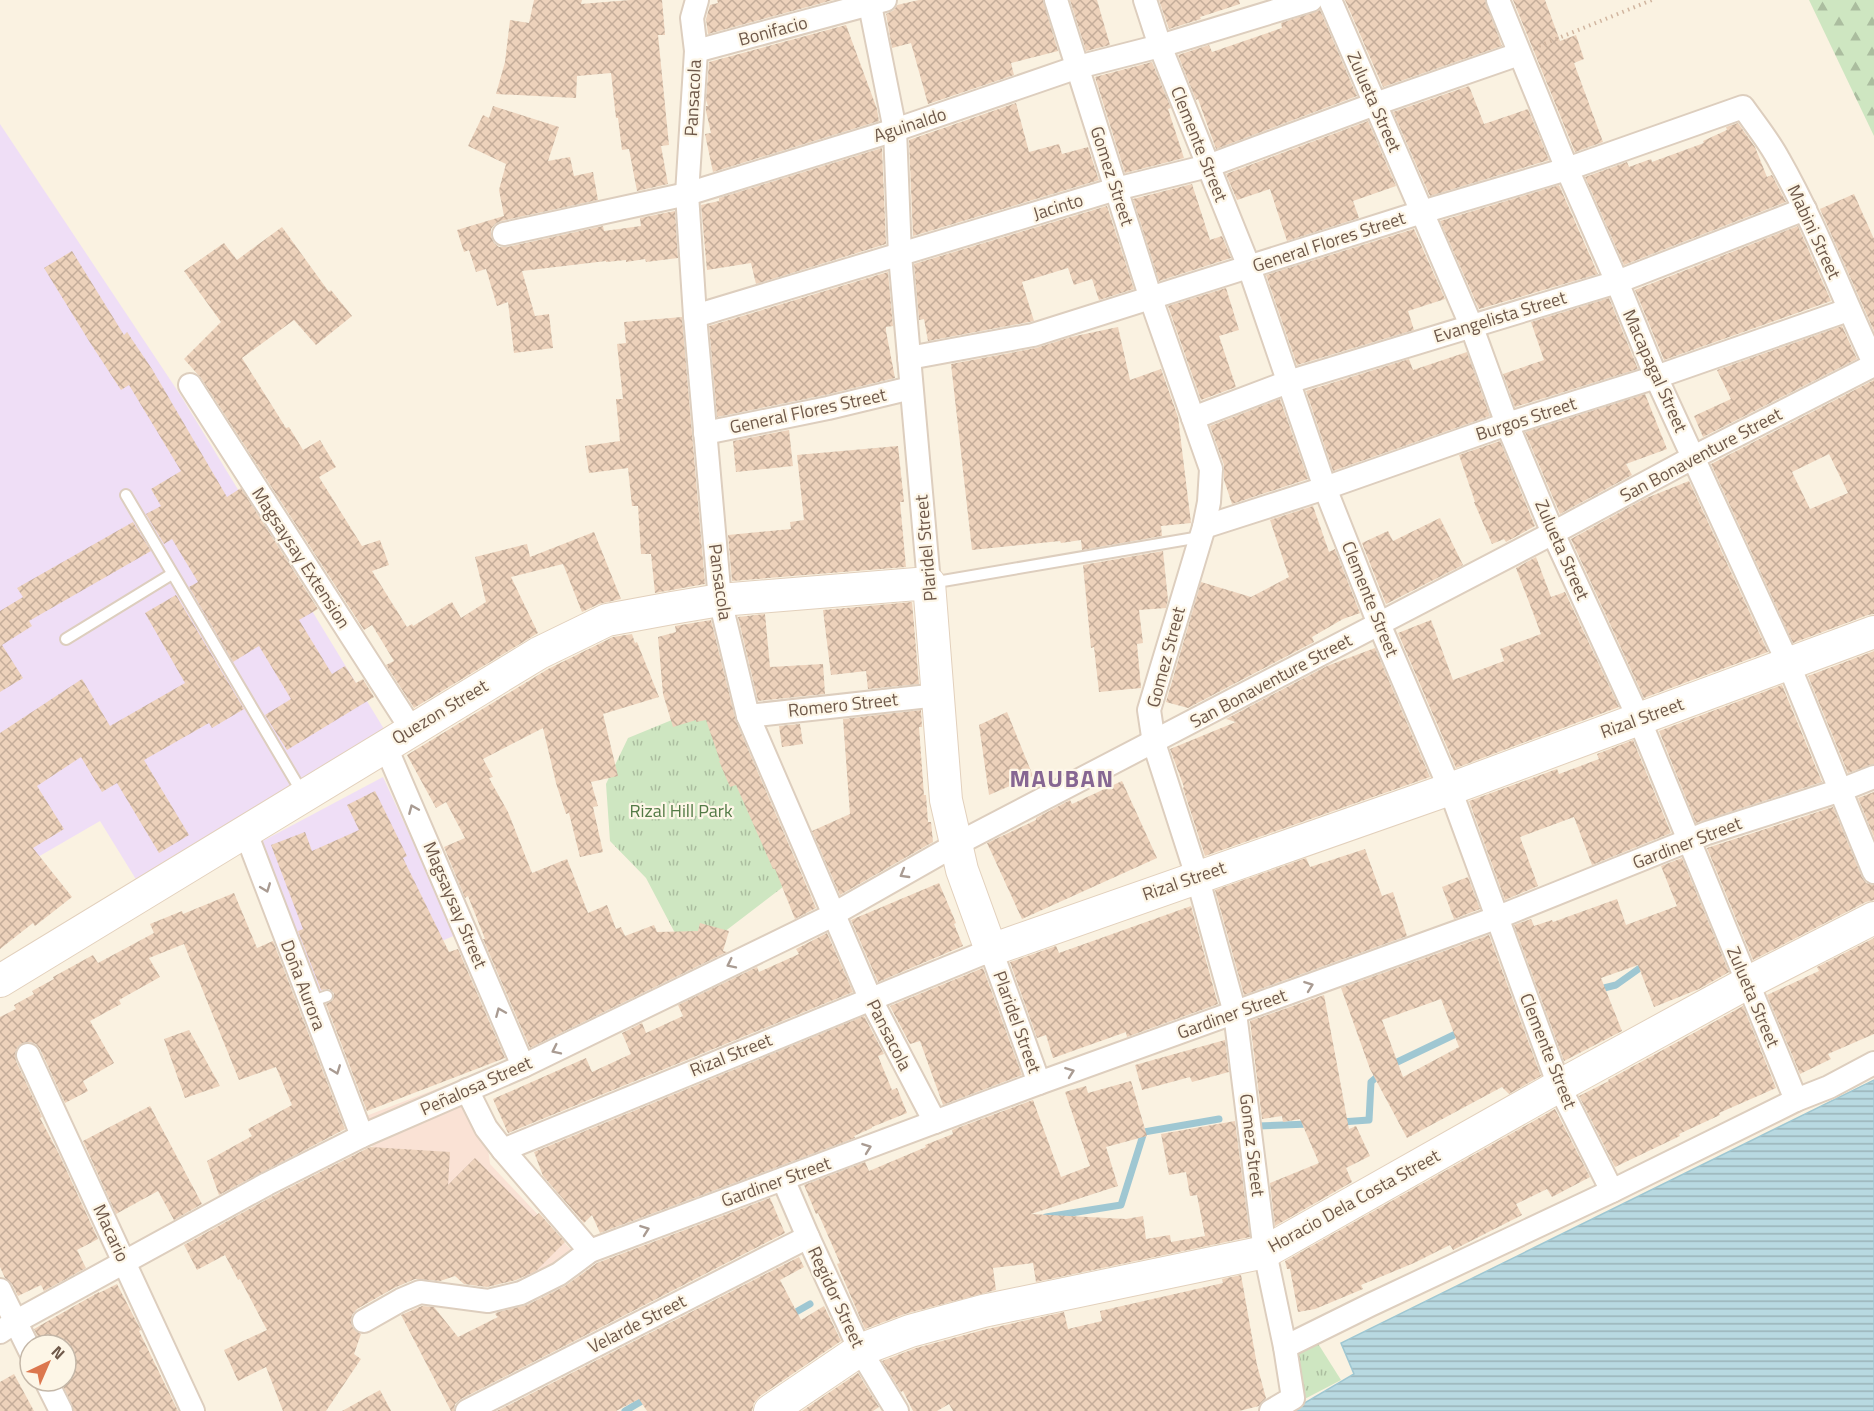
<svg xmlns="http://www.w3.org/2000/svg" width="1874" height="1411" font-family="'Titillium Web',sans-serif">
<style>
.commercial{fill:#fae2d5}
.education{fill:#efdef6}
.grass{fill:url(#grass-tufts)}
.forest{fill:url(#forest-firs)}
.water{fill:url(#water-rules);stroke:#9fc7d2;stroke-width:1.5}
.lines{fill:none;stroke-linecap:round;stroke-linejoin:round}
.stream{stroke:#9fc7d2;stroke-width:7}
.building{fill:url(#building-cross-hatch);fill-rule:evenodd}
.lane-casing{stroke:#ddcebe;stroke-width:14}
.street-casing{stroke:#ddcebe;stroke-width:26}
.secondary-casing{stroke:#e2d0bc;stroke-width:34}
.path{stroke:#d1b59f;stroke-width:4;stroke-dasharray:1.5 4.5;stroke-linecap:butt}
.lane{stroke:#fff;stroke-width:10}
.street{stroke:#fff;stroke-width:22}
.secondary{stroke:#fff;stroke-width:32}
.oneway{stroke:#a99b92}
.labels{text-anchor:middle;stroke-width:4.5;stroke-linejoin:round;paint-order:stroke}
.street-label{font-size:18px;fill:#6f594a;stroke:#fdf6e7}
.park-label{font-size:18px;fill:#537a46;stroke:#fdf6e7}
.district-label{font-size:24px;font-weight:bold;letter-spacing:1.5px;fill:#866692;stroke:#fdf6e7}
</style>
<defs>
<pattern id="grass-tufts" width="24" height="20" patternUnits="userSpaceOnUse" patternTransform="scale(1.5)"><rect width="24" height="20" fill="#cee6c1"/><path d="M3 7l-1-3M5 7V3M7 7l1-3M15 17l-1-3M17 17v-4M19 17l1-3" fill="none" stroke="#abbd9f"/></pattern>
<pattern id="forest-firs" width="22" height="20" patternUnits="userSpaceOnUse" patternTransform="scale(1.5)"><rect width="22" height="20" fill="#cee6c1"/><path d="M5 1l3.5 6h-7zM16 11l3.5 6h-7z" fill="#abbd9f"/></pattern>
<pattern id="water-rules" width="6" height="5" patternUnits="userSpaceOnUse" patternTransform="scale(1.5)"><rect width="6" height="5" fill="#b8d9e1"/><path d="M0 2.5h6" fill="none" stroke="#9ab3b8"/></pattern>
<pattern id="building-cross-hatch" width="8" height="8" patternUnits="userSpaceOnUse" patternTransform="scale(1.5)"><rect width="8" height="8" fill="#edd2bb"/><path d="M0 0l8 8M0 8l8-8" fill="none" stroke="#c4ad9a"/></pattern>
</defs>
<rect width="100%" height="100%" fill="#faf2e1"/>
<polygon class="commercial" points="478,1073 490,1164 578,1257 534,1286 442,1195 382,1193 366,1116"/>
<g class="education">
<polygon points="0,124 181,396 384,729 137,881 100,821 0,879"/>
<polygon points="383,777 456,935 320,991 259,843"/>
</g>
<g class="grass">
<polygon points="706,706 796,877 711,942 685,952 646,878 610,841 606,784 628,738"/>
<polygon points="1317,1342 1341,1380 1297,1403 1290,1355"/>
</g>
<polygon class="forest" points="1809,0 1874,0 1874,136"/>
<polygon class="water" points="1874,1080 1874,1411 1291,1411 1354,1374 1341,1343"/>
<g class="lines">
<g class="stream">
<polyline points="1596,990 1616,985 1647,963"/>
<polyline points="1391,1065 1462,1031"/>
<polyline points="1341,1122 1369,1120 1371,1082 1380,1074"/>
<polyline points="1258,1126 1309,1124"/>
<polyline points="1046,1217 1121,1205 1144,1132 1219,1119"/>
<polyline points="789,1316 810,1304"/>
<polyline points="625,1411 647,1398"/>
</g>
</g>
<g class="building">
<polygon points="534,0 582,0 581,4 630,0 662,0 665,35 658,35 669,145 661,146 668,184 637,191 629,149 622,150 618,118 616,118 611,73 577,76 576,98 496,94 505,62 510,20 529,23"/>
<polygon points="717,0 833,0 708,34 706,19 710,5 718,3"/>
<polygon points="919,0 1043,0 1058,51 1011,63 1014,75 928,104 911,43 892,48 886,14 894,10 897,5"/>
<polygon points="1070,0 1097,0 1110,45 1086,51"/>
<polygon points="1159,0 1239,0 1240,4 1200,17 1201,19 1169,29"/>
<polygon points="1345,0 1485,0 1502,46 1383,87"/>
<polygon points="1513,0 1545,0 1560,41 1576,35 1584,59 1574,63 1603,142 1575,152"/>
<polygon points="1320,10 1357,96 1216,149 1198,99 1196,100 1178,55 1209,45 1212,52 1282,28 1281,23"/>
<polygon points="846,25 877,109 879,121 713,172 705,134 711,133 706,111 706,106 708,106 706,100 709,62"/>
<polygon points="1152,62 1171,108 1168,109 1184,158 1125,173 1095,77"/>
<polygon points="1469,86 1484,124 1528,109 1549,160 1430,196 1393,112"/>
<polygon points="1016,103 1029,152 1059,144 1062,154 1088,147 1099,180 913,236 909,140"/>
<polygon points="493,106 559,127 548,161 570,157 574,176 593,172 598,200 501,221 495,224 491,229 491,236 494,243 499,247 507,247 603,226 604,231 641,226 640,218 675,211 678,258 646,262 645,259 626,262 626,260 606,262 606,261 522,271 535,316 549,314 553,348 514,353 508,302 497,306 486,269 476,272 469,250 464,252 457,230 504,216 499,190 506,164 468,146 483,115 489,118"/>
<polygon points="1368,121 1396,186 1353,201 1359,218 1287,241 1270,189 1237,200 1226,174"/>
<polygon points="1738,123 1755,147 1767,177 1772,175 1786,202 1624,265 1585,177 1627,162 1629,167 1651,159 1652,162 1704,143 1703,141 1727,130 1726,127"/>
<polygon points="882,148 886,244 756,284 751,263 707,270 701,205 719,201 719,198"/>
<polygon points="1192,184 1210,240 1222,236 1231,258 1159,281 1133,199"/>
<polygon points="1559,185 1598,274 1479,309 1440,221"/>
<polygon points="1854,194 1874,239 1874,331 1820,209"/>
<polygon points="1107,206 1134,289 1099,300 1092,279 1074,285 1068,268 1022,282 1034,321 928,341 924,319 919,320 914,264"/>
<polygon points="1798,226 1831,301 1664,360 1635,290"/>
<polygon points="282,227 329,292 331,290 352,316 316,345 294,320 242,358 286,428 289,427 303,450 320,440 336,467 319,477 362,546 380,540 389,565 372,571 407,627 412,624 413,626 452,602 461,618 486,602 475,557 527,544 530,557 594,532 621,599 599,604 582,612 563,564 511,577 538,633 414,708 386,665 394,661 372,625 364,630 201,378 184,359 221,322 184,271 224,243 237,260"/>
<polygon points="1414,229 1445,299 1408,311 1414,330 1297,365 1266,275"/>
<polygon points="72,251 124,335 127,332 152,369 227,497 241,488 318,609 299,620 332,674 345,666 356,683 363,679 374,697 287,750 265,715 291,699 259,646 233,662 189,587 198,582 172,539 164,544 146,514 161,506 151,489 181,471 129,385 121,390 89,341 44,268"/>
<polygon points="888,272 893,326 886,327 886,331 895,378 825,395 717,417 709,326"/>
<polygon points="1226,288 1239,330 1219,336 1236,387 1201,400 1168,306"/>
<polygon points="1609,298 1638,369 1515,407 1503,374 1544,360 1531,322"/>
<polygon points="682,317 705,584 655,593 651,554 641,554 638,506 632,506 628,468 589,473 585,446 620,441 616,399 623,399 617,344 626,343 624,322"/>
<polygon points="1842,326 1857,359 1703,437 1694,416 1731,399 1717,370"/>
<polygon points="1118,327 1130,380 1161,369 1178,417 1191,523 1161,526 1162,536 1082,550 1081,540 1061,543 1060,541 972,550 951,364 1036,348 1071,337"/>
<polygon points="1467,352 1490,416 1333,471 1306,391 1409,359 1413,370"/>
<path d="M1874 380V614L1868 615 1793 643 1711 464ZM1829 454 1848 493 1810 509 1792 472Z"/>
<polygon points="1645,394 1667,449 1626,464 1632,475 1560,514 1525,432"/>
<polygon points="1280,399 1308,479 1232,504 1224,480 1224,465 1210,426"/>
<polygon points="789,430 793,466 736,472 733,441"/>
<polygon points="1500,441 1535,526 1506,542 1504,539 1492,544 1474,502 1475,502 1459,455"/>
<polygon points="898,446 904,502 900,502 906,567 732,581 728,535 791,529 790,522 804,520 797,455"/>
<polygon points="1689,481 1768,652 1644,698 1571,539 1644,499"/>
<polygon points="1313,506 1329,552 1335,549 1360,613 1343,619 1312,637 1314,642 1188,708 1166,702 1201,582 1251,597 1289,577 1270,520"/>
<polygon points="1440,518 1463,565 1386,604 1362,543 1388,531 1393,541"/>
<polygon points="133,522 151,551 29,621 32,626 2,645 23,678 0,692 0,611 23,597 17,588"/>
<polygon points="1163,551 1168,600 1166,608 1139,610 1143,643 1137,644 1141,688 1099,692 1094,647 1091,648 1083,565"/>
<polygon points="1536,557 1551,597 1565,592 1619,707 1456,768 1398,633 1431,620 1453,680 1504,661 1500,649 1541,634 1516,568"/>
<polygon points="176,595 244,709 212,728 209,723 144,760 189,835 159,853 117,783 102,792 81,757 37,786 64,829 33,848 72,897 35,926 33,923 0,949 0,733 82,679 110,726 185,683 145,613"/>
<polygon points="912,602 919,684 868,689 866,671 831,675 823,610"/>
<polygon points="765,614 770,667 823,664 825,694 758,701 738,617"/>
<polygon points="711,620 736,721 816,908 795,919 775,869 773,869 736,785 730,787 719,761 720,761 706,720 696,722 696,720 673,727 663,694 658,637 676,632 675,626"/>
<polygon points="632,634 635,643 637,642 659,697 603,714 618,776 591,782 598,806 593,807 603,852 580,857 569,813 566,814 556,783 543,728 483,759 493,777 489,778 508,812 532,873 567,859 588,913 607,905 616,929 621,927 625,936 654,925 657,932 698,931 700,923 729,931 723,951 727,952 530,1048 483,939 485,939 468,896 465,898 444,847 465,838 446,802 436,808 407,755 548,669 613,637"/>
<polygon points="1375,648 1430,777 1205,856 1183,788 1184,787 1170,749 1236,722 1226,719 1327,666"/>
<polygon points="1874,651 1874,764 1848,773 1808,676"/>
<polygon points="1782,685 1822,782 1696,823 1659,731"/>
<polygon points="921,710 922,727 919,727 924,795 926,795 928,822 931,822 933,842 840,895 812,831 850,814 843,719"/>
<polygon points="1007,712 1033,776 989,795 979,725"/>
<polygon points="800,724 803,744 782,747 779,726"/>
<polygon points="1633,740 1671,833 1592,865 1574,817 1520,837 1538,886 1505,900 1469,801 1557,769 1559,774 1599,759 1597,754"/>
<polygon points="1122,781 1157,858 1022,919 987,843 1036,820 1036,818 1070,800 1072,804"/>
<polygon points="375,791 407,856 403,858 449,952 458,949 505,1058 367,1111 326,1004 333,1000 334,993 329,989 321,990 298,931 303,929 271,845 305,832 312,851 359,830 347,805"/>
<polygon points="1874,792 1874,837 1858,798"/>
<polygon points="1833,807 1862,877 1866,883 1874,885 1874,900 1866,902 1753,960 1707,848"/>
<polygon points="1365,849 1382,896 1393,892 1407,936 1244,995 1215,890 1306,858 1310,867"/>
<polygon points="1682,858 1729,972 1699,989 1654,1007 1638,965 1601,978 1622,1031 1564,1061 1514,925 1531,919 1534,926 1552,920 1553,922 1617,899 1626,925 1677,906 1661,866"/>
<polygon points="1468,877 1480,909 1454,919 1442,887"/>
<polygon points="939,883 956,923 954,924 963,946 878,982 851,920"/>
<polygon points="234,893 257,948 273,941 345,1129 219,1195 207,1161 252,1136 248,1129 292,1105 276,1067 239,1080 184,944 149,958 160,977 119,1000 121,1004 90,1021 114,1063 83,1081 88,1091 65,1103 40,1049 36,1044 30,1042 23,1043 17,1048 15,1054 16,1061 42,1117 40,1118 59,1154 98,1239 77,1250 86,1268 44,1291 41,1285 18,1296 12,1284 5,1278 0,1267 0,1017 16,1009 14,1005 34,994 32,991 54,979 53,977 93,955 98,963 154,933 150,924 182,911 183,914"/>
<polygon points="1191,906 1218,1004 1127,1037 1126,1032 1053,1058 1046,1035 1037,1038 1010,962 1056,946 1059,953"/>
<polygon points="827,933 853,992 508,1133 493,1099 586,1058 592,1072 631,1054 622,1033 642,1023 646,1033 683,1016 678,1005 757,967 759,972 799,954 796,949"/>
<path d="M1489 935 1541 1076 1509 1094 1502 1087 1407 1138 1370 1069 1341 988ZM1441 999 1459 1047 1403 1077 1382 1020Z"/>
<polygon points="1874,938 1874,1034 1828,1054 1831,1059 1800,1074 1767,995 1819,971 1817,967"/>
<polygon points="983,968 1022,1075 943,1105 920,1041 910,1044 890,1006"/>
<polygon points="1324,995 1349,1129 1356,1126 1370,1156 1346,1168 1352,1182 1275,1226 1270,1183 1319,1163 1300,1119 1283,1122 1282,1116 1262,1119 1250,1021"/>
<polygon points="1743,1006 1776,1088 1719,1113 1720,1115 1679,1134 1680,1136 1615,1167 1579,1096 1609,1081 1608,1080"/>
<polygon points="864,1016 884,1054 878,1056 892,1090 897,1088 907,1113 872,1127 872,1128 854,1136 855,1138 600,1233 592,1215 584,1223 543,1176 534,1152"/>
<polygon points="189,1030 220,1086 185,1098 164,1039"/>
<polygon points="1225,1040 1229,1072 1192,1082 1190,1077 1142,1090 1135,1065"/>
<polygon points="1131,1081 1147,1136 1106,1147 1118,1186 1031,1214 1126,1219 1143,1216 1146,1239 1170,1235 1171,1242 1205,1236 1197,1195 1190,1196 1186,1172 1169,1175 1161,1134 1235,1121 1250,1237 1036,1282 1033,1263 993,1268 996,1290 905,1314 865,1329 837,1264 840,1263 818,1213 816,1214 804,1185 865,1162 869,1171 926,1147 925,1145 953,1134 952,1130 1033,1100 1061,1177 1090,1166 1065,1092 1086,1086 1088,1093"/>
<polygon points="150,1106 202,1204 174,1220 158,1191 116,1214 83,1141"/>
<polygon points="1555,1109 1590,1177 1552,1197 1547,1189 1516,1204 1522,1215 1453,1250 1450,1245 1414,1263 1361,1285 1363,1289 1315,1309 1298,1312 1290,1269 1287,1269 1285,1261"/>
<polygon points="370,1147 450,1152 448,1185 475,1158 534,1217 539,1213 565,1242 536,1271 516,1280 487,1287 464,1284 455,1276 440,1281 415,1279 394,1288 357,1309 352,1315 351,1321 353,1328 361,1334 354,1354 361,1359 326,1411 283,1411 266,1367 238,1381 224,1350 267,1330 240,1279 238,1280 225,1255 197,1270 184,1245 273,1196"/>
<polygon points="770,1198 785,1233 461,1399 455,1404 454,1411 451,1411 401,1315 422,1306 434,1307 458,1337 498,1317 495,1314 498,1312 527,1305 565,1286 597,1263"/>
<polygon points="799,1257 804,1267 780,1280 801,1320 824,1306 841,1341 760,1396 754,1403 752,1411 647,1411 639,1399 616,1411 497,1411"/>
<polygon points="1241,1275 1257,1365 1266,1398 1259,1406 1239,1411 953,1411 949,1404 937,1411 913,1411 903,1391 901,1392 882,1361 916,1348 987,1329 1064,1312 1068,1329 1102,1321 1100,1311 1223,1283 1222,1279"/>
<polygon points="117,1284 134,1317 141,1330 139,1331 178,1411 74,1411 61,1381 66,1381 66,1345 42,1345 34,1329 99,1292 99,1293"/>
<polygon points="858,1373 879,1407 873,1411 802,1411"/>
<polygon points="14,1374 34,1411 0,1411 0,1382"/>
<polygon points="380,1390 391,1411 342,1411"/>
</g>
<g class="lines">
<g class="lane-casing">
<g id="lane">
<polyline points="126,495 303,794"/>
<polyline points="931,583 1200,537"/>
<polyline points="66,639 172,574"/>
<polyline points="310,1002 327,996"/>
</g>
</g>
<g class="street-casing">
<g id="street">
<polyline points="697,0 692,18 696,51 687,194 695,316 720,600 748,716 870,998 935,1122"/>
<polyline points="869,0 895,130 900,255 929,583"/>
<polyline points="1056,0 1151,299 1211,469 1209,502 1204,527 1149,710 1154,743 1197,876 1235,1013 1265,1252 1285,1347 1293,1398 1271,1411"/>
<polyline points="1145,0 1160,46 1249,267 1325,488 1379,624 1450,789 1559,1086 1612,1191"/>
<polyline points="1330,0 1471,325 1507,424 1553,533 1639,719 1796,1100"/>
<polyline points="1498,0 1567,169 1617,282 1656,377 1788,663 1874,872"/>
<polyline points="696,51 885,0"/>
<polyline points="504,234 687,194 895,130 1078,67 1160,46 1311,0"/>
<polyline points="695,316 1116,189 1208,166 1375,104 1519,54"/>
<path d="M909 358 1033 335 1422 212 1567 169 1743 107C1755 124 1769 141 1779 160 1816 225 1842 296 1874 363"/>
<polyline points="190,385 412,730"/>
<polyline points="1193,418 1288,382 1617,282 1805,209"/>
<polyline points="705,433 828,408 911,388"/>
<polyline points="1204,527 1325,488 1507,424 1656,377 1848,310"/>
<polyline points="748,716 938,695"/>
<polyline points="385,745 523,1066"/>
<polyline points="246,833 362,1136"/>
<polyline points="28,1055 193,1411"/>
<polyline points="467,1090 486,1128 503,1150 590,1251"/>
<polyline points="503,1150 991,950 1039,1083"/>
<polyline points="783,1179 808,1237 860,1350 897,1411"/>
<polyline points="0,1290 30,1351"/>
<polyline points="364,1321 401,1300 420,1292 488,1301 521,1293 559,1274 590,1251 1039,1083 1496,918 1707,833 1841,790 1874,777"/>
<polyline points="0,1332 15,1322 267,1184 362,1136 523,1066 825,919 955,845 1553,533 1694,457 1874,365"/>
<polyline points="1285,1347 1370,1305 1612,1191 1796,1100 1829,1087 1874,1063"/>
<polyline points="46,1381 61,1411"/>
<polyline points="467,1411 808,1237"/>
</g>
</g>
<g class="secondary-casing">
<g id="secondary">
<polyline points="0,981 539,653 607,620 672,608 720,600 929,583 946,800 962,870 991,950 1450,789 1874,632"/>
<polyline points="770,1411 860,1350 910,1331 983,1311 1265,1252 1559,1086 1747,983 1874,918"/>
</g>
</g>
<polyline class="path" points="1539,46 1652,0"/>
<use href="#lane" class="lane"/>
<use href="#street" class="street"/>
<use href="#secondary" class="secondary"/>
</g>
<defs><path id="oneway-chevron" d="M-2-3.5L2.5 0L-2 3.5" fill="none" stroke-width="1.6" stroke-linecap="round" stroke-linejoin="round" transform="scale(1.5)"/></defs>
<g class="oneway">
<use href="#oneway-chevron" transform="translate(413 809) rotate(-113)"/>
<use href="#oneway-chevron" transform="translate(904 874) rotate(150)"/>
<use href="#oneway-chevron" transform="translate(266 888) rotate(69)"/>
<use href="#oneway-chevron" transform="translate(731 964) rotate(154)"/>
<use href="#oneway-chevron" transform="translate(1309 986) rotate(-20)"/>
<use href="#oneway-chevron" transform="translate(500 1012) rotate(-113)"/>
<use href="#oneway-chevron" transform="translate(556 1050) rotate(154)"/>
<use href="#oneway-chevron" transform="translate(336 1070) rotate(69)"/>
<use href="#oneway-chevron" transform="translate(1070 1072) rotate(-20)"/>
<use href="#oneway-chevron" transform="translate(867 1148) rotate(-20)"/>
<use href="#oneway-chevron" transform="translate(645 1230) rotate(-20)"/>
</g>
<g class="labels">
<g class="street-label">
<text transform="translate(773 31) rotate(-15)" y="6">Bonifacio</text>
<text transform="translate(693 98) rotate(-87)" y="6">Pansacola</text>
<text transform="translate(1374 102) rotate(66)" y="6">Zulueta Street</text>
<text transform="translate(910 125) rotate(-18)" y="6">Aguinaldo</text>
<text transform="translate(1199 144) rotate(68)" y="6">Clemente Street</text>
<text transform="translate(1112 176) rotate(72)" y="6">Gomez Street</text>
<text transform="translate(1058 207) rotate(-17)" y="6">Jacinto</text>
<text transform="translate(1814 232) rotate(65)" y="6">Mabini Street</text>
<text transform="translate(1329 242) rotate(-18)" y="6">General Flores Street</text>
<text transform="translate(1500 317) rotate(-17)" y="6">Evangelista Street</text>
<text transform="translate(1655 371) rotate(66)" y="6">Macapagal Street</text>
<text transform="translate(808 411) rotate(-12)" y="6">General Flores Street</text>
<text transform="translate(1526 419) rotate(-18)" y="6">Burgos Street</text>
<text transform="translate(1701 455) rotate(-28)" y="6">San Bonaventure Street</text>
<text transform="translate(926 548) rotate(-95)" y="6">Plaridel Street</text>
<text transform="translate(1562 550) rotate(66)" y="6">Zulueta Street</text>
<text transform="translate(301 558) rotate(57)" y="6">Magsaysay Extension</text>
<text transform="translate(720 582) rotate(82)" y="6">Pansacola</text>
<text transform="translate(1370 599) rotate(68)" y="6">Clemente Street</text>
<text transform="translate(1166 657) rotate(-75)" y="6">Gomez Street</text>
<text transform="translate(1271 681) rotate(-28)" y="6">San Bonaventure Street</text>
<text transform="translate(843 705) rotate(-6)" y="6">Romero Street</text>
<text transform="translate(440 712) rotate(-31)" y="6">Quezon Street</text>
<text transform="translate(1642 718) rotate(-20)" y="6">Rizal Street</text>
<text transform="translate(1687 843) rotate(-21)" y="6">Gardiner Street</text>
<text transform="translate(1184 881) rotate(-19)" y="6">Rizal Street</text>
<text transform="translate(455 905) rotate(67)" y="6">Magsaysay Street</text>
<text transform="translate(303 985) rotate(69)" y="6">Doña Aurora</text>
<text transform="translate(1753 997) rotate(67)" y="6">Zulueta Street</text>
<text transform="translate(1232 1014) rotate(-20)" y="6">Gardiner Street</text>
<text transform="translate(1017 1022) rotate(70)" y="6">Plaridel Street</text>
<text transform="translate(889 1035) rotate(63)" y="6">Pansacola</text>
<text transform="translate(1548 1051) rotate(68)" y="6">Clemente Street</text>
<text transform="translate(731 1055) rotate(-22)" y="6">Rizal Street</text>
<text transform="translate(476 1086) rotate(-24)" y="6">Peñalosa Street</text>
<text transform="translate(1252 1145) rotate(83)" y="6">Gomez Street</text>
<text transform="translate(776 1182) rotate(-20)" y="6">Gardiner Street</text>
<text transform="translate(1354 1201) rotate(-29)" y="6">Horacio Dela Costa Street</text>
<text transform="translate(111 1233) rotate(65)" y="6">Macario</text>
<text transform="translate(836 1297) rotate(65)" y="6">Regidor Street</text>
<text transform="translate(637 1324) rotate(-27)" y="6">Velarde Street</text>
</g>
<g class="park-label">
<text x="681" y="817">Rizal Hill Park</text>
</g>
<g class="district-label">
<text x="1062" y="787">MAUBAN</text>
</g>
</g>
<g transform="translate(48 1363) rotate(44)"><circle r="28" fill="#fdf6e7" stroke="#c4b7a8" stroke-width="1.5"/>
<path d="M0-4.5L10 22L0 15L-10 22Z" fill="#dc774e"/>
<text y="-9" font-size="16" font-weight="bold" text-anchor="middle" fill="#6f594a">N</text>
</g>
</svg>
